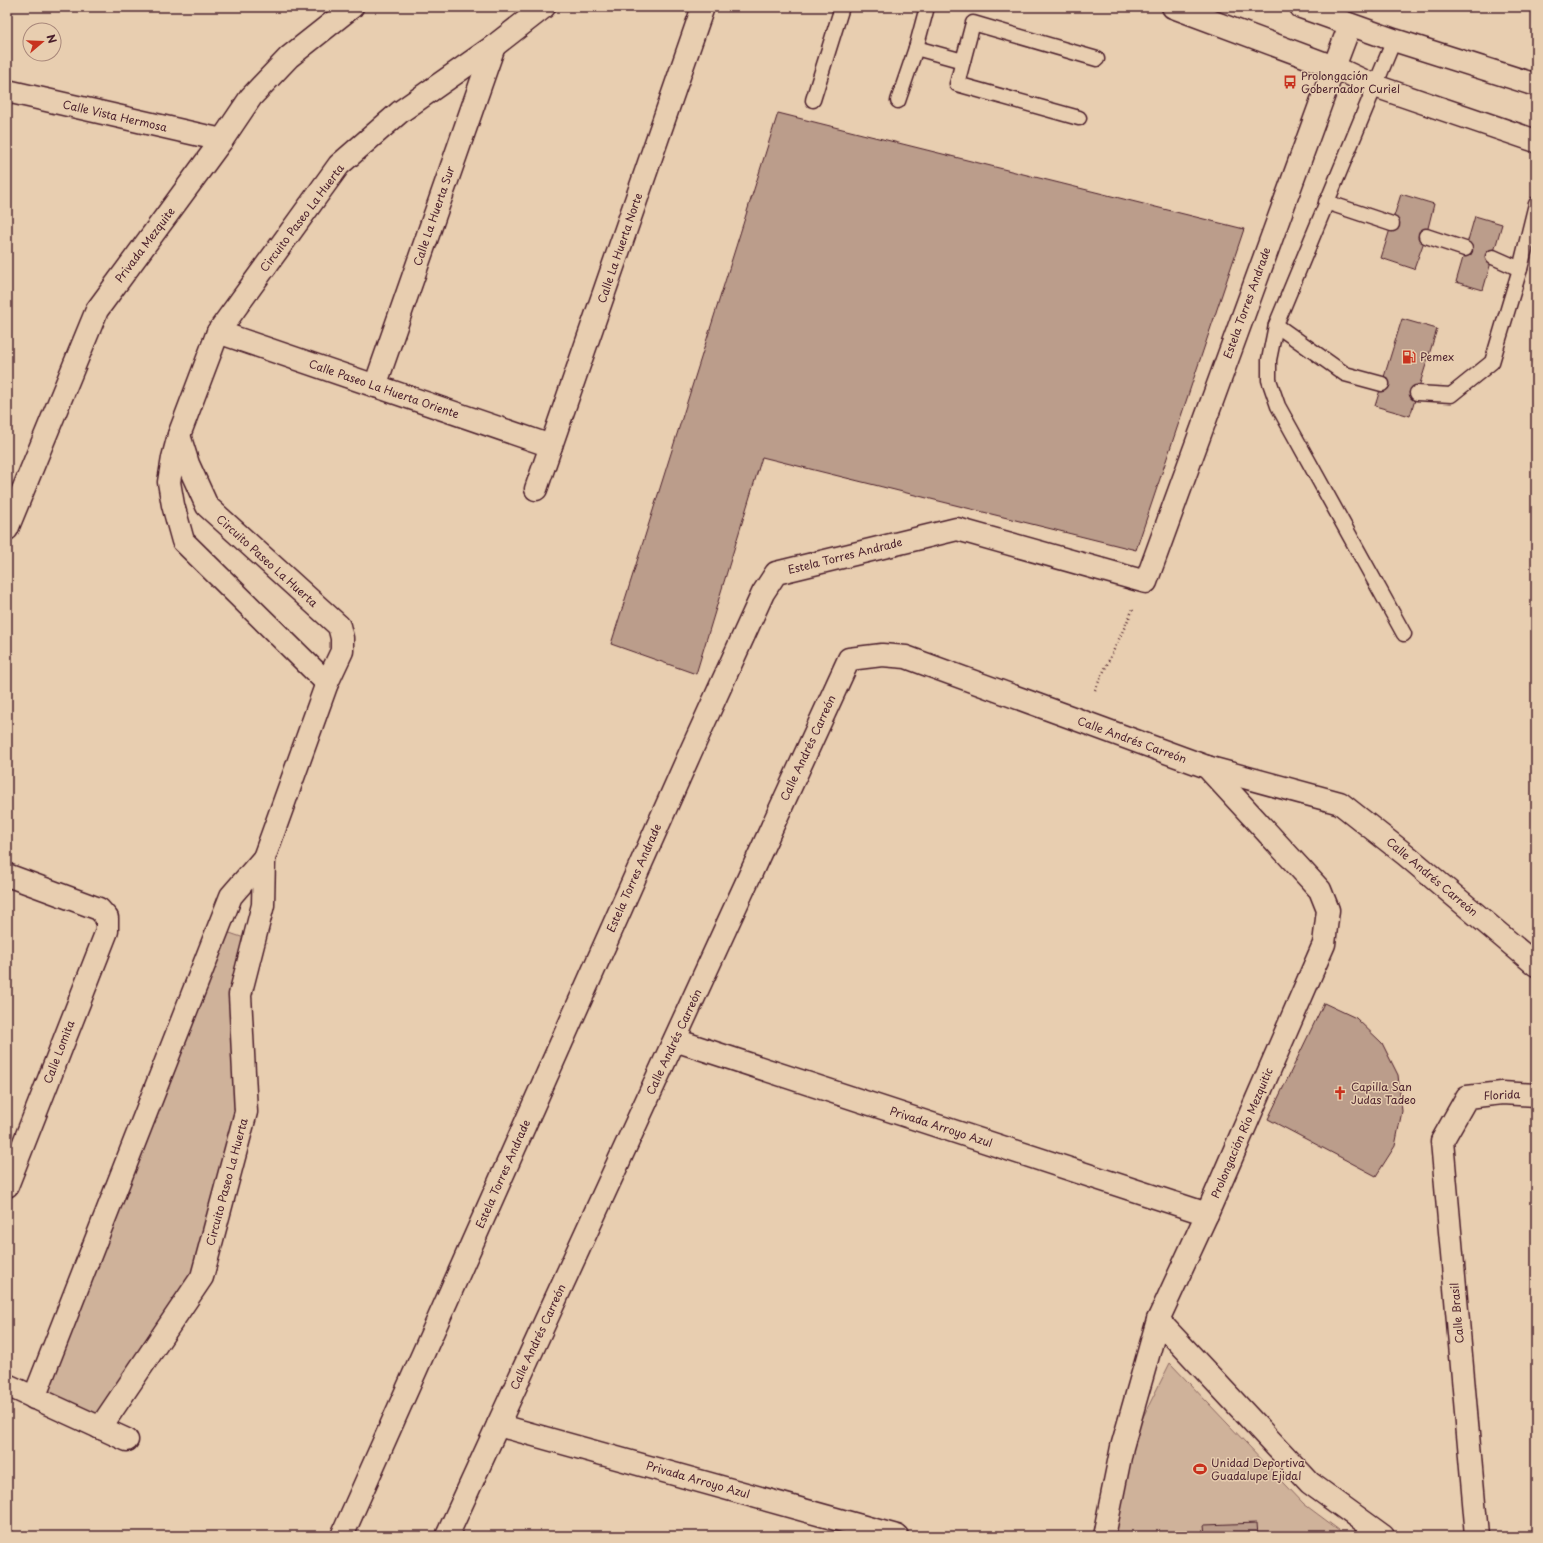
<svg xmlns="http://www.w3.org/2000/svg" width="1543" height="1543" font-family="'Playpen Sans',sans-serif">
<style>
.green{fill:#cfb29a;stroke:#8c6862}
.building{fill:#bb9d8b;stroke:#4a1f2b}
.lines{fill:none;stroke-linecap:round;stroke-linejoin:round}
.service-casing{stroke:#4a1f2b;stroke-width:17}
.minor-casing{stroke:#4a1f2b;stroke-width:25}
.primary-casing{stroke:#4a1f2b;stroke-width:25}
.path{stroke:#4a1f2b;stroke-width:2.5;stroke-dasharray:1 3;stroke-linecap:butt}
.service{stroke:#e8ceb0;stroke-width:14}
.minor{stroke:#e8ceb0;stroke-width:22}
.primary{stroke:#e8ceb0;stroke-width:22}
.labels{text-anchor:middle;stroke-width:3;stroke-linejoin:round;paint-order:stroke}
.poi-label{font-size:11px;fill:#4a1f2b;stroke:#e8ceb0;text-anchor:start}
.street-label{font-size:11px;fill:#4a1f2b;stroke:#e8ceb0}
</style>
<rect width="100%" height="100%" fill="#e8ceb0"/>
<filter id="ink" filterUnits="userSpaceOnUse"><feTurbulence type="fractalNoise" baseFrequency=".025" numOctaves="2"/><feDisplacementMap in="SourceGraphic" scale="8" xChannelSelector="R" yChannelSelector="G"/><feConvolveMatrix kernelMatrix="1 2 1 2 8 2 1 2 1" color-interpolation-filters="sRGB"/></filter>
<g filter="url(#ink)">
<g class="green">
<polygon points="221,930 250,940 243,1111 200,1272 99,1423 41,1392"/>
<polygon points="1170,1363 1304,1504 1347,1536 1116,1536 1134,1435"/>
</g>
<g class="building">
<polygon points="778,113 1244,229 1136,550 762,457 696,674 611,644"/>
<polygon points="1401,194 1434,204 1426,236 1414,269 1381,258"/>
<polygon points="1475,216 1502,224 1483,290 1456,282"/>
<polygon points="1402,319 1437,329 1410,416 1375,406"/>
<polygon points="1324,1003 1356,1018 1382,1043 1398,1075 1402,1111 1395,1146 1376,1176 1268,1119"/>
<polygon points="1257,1523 1258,1536 1205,1536 1204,1525"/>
</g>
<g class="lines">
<g class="service-casing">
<g id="service">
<polyline points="916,48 963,61 973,23 1097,59"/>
<polyline points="963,61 957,84 1079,118"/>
<polyline points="813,100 842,7"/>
<polyline points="898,101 916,48 927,7"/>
<polyline points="1326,202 1392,224"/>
<polyline points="1426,236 1465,249"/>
<polyline points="1493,257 1520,269"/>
<polyline points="1276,325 1269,360 1269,380 1278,406 1404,634"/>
<polyline points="1382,384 1345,374 1276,325 1394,40"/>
<polyline points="1417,393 1451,395 1492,362 1520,269 1536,204"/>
</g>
</g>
<g class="minor-casing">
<g id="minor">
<polyline points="7,91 222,140"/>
<polyline points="218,332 551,446"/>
<polyline points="375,386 494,46"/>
<polyline points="536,489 703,7"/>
<polyline points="7,529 97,310 222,140 251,97 289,57 352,7"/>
<polyline points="327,683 183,541 173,505 169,482 173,458 179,435 218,332 339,165 400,112 494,46 544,7"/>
<polyline points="7,875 99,909 107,918 107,931 7,1186"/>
<polyline points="675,1040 1207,1214"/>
<polyline points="1158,1320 1310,1483 1383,1536"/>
<polyline points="7,1385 127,1440"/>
<polyline points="34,1398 231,896 264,858"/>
<polyline points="498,1425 897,1536"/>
<polyline points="100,1428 202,1277 246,1112 240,995 263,905 264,858 327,683 342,651 342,638 339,626 207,506 188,464 179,435"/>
<polyline points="342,1536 691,751 763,593 776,573 957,529 1146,582 1334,67 1350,25"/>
<polyline points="447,1536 849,659 882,655 906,657 1207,767 1340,803 1406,855 1536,965"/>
<polyline points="1104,1536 1122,1447 1158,1320 1207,1214 1324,944 1328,910 1320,890 1207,767"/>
<polyline points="1477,1536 1442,1141 1467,1097 1502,1093 1536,1095"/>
</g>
</g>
<g class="primary-casing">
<g id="primary">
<polyline points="1173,7 1334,67 1375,86 1536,141"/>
<polyline points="1301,7 1394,40 1536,85"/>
</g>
</g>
<polyline class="path" points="1095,690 1134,607"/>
<use href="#service" class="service"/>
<use href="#minor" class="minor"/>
<use href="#primary" class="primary"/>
</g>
</g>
<defs>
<g id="bus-bare" transform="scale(1.08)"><path d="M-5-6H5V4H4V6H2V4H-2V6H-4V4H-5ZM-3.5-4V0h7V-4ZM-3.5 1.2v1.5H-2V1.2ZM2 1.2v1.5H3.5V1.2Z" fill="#c8321e" stroke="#e8ceb0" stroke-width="2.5" paint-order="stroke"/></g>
<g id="fuel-bare" transform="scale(1.08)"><path d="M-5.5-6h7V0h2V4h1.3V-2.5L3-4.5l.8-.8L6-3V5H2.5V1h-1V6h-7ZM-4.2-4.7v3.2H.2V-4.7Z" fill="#c8321e" stroke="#e8ceb0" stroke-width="2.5" paint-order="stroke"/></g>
<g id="church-bare" transform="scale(1.08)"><path d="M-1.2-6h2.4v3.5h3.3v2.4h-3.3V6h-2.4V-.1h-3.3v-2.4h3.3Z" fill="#c8321e" stroke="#e8ceb0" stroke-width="2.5" paint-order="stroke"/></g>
<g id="stadium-bare" transform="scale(1.08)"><path d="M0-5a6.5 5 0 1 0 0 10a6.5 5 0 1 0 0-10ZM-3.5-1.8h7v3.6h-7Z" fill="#c8321e" stroke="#e8ceb0" stroke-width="2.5" paint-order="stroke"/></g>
</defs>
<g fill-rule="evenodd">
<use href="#bus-bare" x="1290" y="82"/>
<use href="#fuel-bare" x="1409" y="357"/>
<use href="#church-bare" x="1340" y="1093"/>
<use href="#stadium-bare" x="1200" y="1469"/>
</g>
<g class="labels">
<g class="poi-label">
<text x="1301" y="80">Prolongación<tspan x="1301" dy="13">Gobernador Curiel</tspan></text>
<text x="1420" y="361">Pemex</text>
<text x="1351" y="1091">Capilla San<tspan x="1351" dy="13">Judas Tadeo</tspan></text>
<text x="1211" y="1467">Unidad Deportiva<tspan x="1211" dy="13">Guadalupe Ejidal</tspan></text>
</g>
<g class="street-label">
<text transform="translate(115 116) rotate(13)" y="4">Calle Vista Hermosa</text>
<text transform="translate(434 216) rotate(-71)" y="4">Calle La Huerta Sur</text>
<text transform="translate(302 218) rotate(-53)" y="4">Circuito Paseo La Huerta</text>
<text transform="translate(145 245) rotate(-53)" y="4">Privada Mezquite</text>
<text transform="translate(620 248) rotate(-71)" y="4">Calle La Huerta Norte</text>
<text transform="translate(1247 303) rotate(-70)" y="4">Estela Torres Andrade</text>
<text transform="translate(384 389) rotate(19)" y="4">Calle Paseo La Huerta Oriente</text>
<text transform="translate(845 556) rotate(-14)" y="4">Estela Torres Andrade</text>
<text transform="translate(267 561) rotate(42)" y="4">Circuito Paseo La Huerta</text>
<text transform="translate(1132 740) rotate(20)" y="4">Calle Andrés Carreón</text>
<text transform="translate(808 748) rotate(-65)" y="4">Calle Andrés Carreón</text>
<text transform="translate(1432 877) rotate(40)" y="4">Calle Andrés Carreón</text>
<text transform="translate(634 878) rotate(-66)" y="4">Estela Torres Andrade</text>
<text transform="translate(674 1042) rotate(-65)" y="4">Calle Andrés Carreón</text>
<text transform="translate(59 1052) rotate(-69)" y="4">Calle Lomita</text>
<text transform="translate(1502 1095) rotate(-2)" y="4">Florida</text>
<text transform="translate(941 1127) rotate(18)" y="4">Privada Arroyo Azul</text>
<text transform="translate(1242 1133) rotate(-67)" y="4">Prolongación Río Mezquitic</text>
<text transform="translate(503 1174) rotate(-66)" y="4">Estela Torres Andrade</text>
<text transform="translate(227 1182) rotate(-75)" y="4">Circuito Paseo La Huerta</text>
<text transform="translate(1457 1313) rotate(-95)" y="4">Calle Brasil</text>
<text transform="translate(538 1337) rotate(-65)" y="4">Calle Andrés Carreón</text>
<text transform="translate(698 1480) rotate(16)" y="4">Privada Arroyo Azul</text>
</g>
</g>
<rect width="1543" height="1543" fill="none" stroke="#e8ceb0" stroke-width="24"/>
<rect x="12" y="12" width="1519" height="1519" fill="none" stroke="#4a1f2b" stroke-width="1.5" filter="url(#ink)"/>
<g transform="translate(42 42) rotate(71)"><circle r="19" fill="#e8ceb0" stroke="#a9887b"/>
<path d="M0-3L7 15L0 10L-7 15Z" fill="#c8321e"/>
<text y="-6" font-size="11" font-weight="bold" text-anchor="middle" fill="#4a1f2b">N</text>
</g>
</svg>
